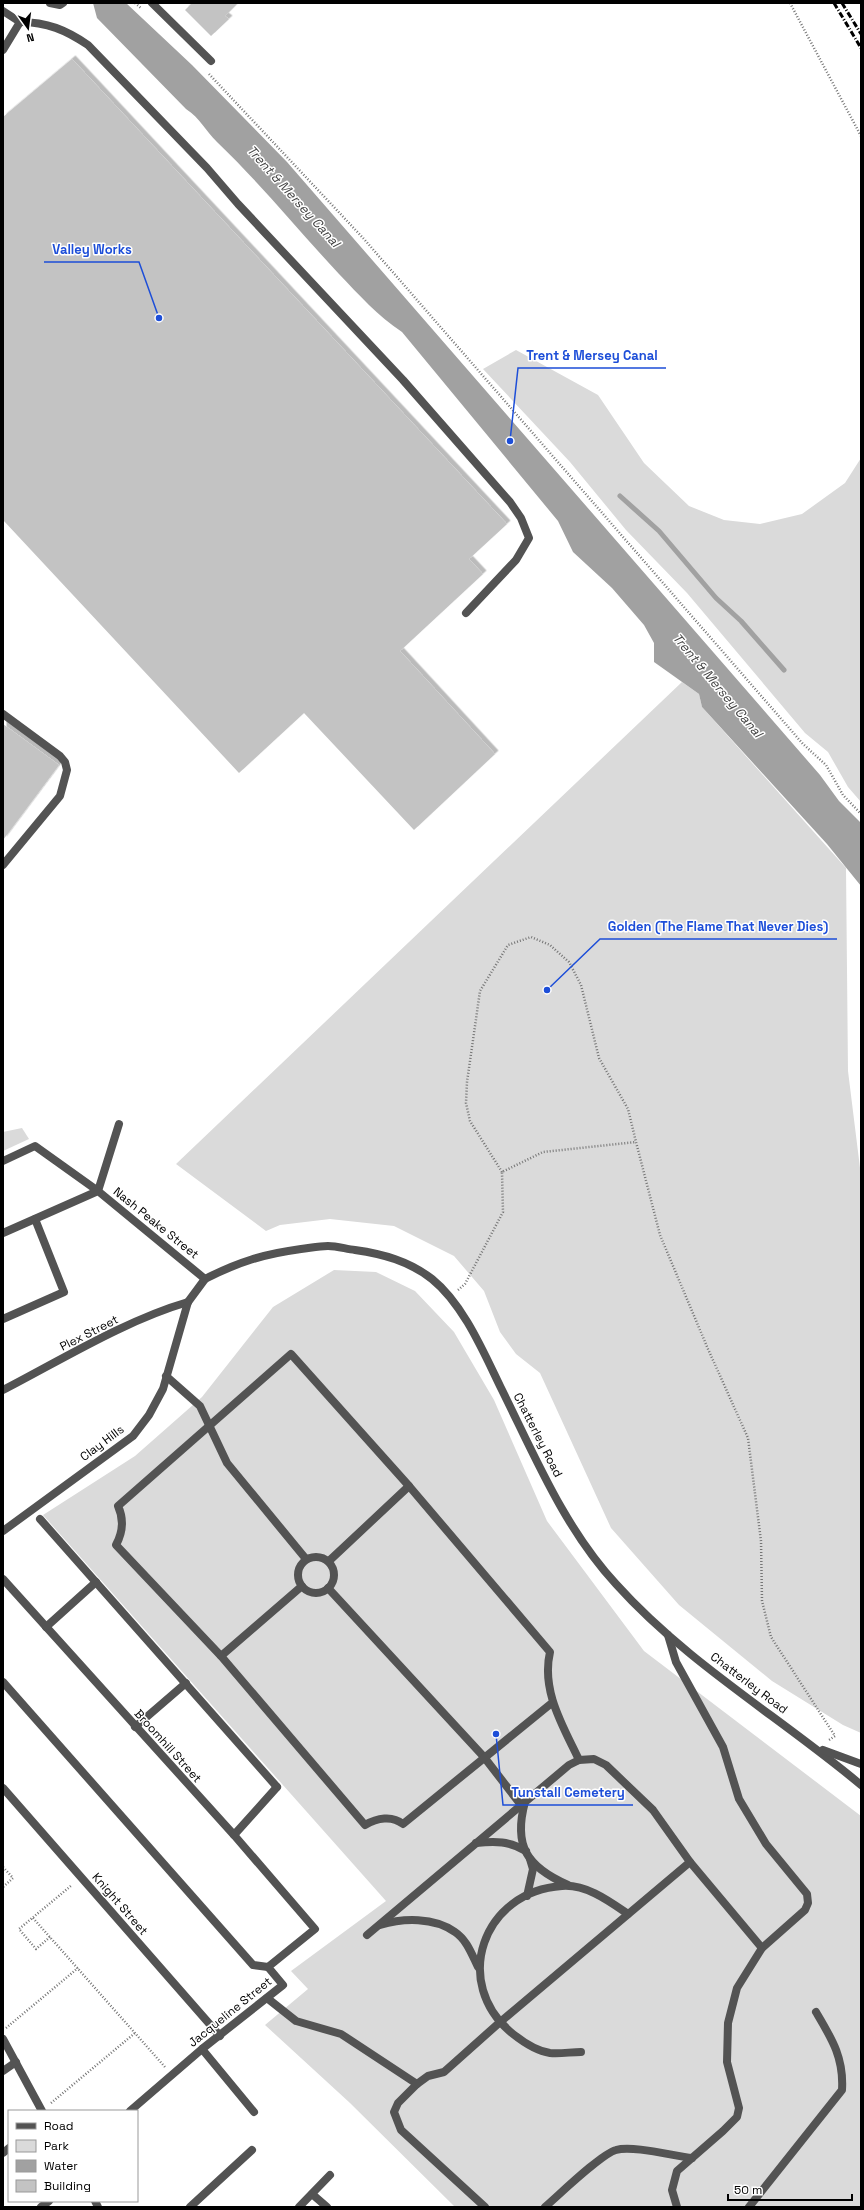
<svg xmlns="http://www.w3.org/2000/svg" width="864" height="2210" font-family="'Space Grotesk',sans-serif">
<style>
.green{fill:#dadada}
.water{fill:#a1a1a1}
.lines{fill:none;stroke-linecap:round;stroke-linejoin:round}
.stream{stroke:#a1a1a1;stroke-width:5}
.building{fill:#c3c3c3;filter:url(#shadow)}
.path{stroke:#757575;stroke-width:2.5;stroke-dasharray:1 2;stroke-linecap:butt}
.service{stroke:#535353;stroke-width:8}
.minor{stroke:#535353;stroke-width:8}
.tertiary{stroke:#535353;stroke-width:8}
.rail{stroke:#000;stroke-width:3;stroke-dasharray:6 2 1 2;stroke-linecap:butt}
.labels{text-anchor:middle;stroke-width:3;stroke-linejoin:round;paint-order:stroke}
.street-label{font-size:12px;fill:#000;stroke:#fff}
.water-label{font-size:13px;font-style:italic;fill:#424242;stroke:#fff}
.leader{fill:none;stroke:#1d4ed8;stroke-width:1.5}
.callout-dot{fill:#1d4ed8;stroke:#fff;stroke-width:1.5}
.callout-label{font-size:13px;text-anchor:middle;font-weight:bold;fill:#1d4ed8;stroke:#fff;stroke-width:3;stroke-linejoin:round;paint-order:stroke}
</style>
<defs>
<filter id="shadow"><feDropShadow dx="3.5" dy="-3.5" stdDeviation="0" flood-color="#0004"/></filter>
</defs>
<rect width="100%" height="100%" fill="#fff"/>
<g class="green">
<polygon points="516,350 598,395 644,463 689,506 724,520 760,524 802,514 845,483 861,458 861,802 848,787 828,752 805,733 687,593 626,530 570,462 483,369"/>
<polygon points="682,682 699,694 702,707 846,868 848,1071 861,1176 861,1733 843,1725 772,1681 679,1605 611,1528 540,1373 516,1354 500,1332 484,1291 454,1256 394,1226 330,1219 280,1225 266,1231 176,1164"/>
<polygon points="22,1128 29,1139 3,1151 3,1132"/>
<polygon points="334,1270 376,1272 415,1291 454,1332 494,1400 547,1521 644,1651 861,1816 861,2207 455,2207 350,2103 265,2025 308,1989 291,1971 386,1901 43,1515 135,1456 202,1397 273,1307"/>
</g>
<path class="water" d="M93 3H126L192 65 287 162 820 775 839 801 861 823V886L827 844 702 707 699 694 654 662V643L644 625 612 588 573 552 558 521 402 332C378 316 359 295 339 274 298 230 260 183 217 142 204 129 201 119 186 109L97 18Z"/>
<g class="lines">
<polyline class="stream" points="620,496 659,531 716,598 741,621 784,670"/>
</g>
<g class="building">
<polygon points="192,3 236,3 237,4 225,16 229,19 211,36 185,10"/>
<polygon points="72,59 507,524 469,559 483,574 400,651 495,754 414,830 304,713 239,773 3,520 3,117"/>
<polygon points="3,724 59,765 3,840"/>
</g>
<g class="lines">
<g class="path">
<polyline points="135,3 141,8"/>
<polyline points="790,3 861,136"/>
<polyline points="209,74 364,239 803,744 826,765 843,795 861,814"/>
<polyline points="502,1172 470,1121 466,1103 467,1082 480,991 508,945 531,937 550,945 569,962 581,985 599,1058 628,1109 636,1142"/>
<polyline points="458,1290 465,1284 503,1212 502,1172 543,1152 636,1142 660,1235 708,1349 748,1438 761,1541 762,1601 771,1637 835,1736 829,1740"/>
<polyline points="3,1867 13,1878 3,1887"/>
<polyline points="33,1918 165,2067"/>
<polyline points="50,1937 36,1949 19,1929 72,1885"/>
<polyline points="6,2028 78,1968"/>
<polyline points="51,2103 135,2033"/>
</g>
<g class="service">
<polyline points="50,3 60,5 63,3"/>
<polyline points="3,11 20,22 3,50"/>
<path d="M20 22C47 22 66 30 88 45L207 168 238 204 403 380 510 502 521 518 529 538 516 560 466 613"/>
<polyline points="3,714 60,756 65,762 67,770 60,796 3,865"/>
<polyline points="3,1161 35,1146 98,1191 119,1124"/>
<polyline points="3,1319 64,1292 35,1219"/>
<polyline points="166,1376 200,1406 227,1463 306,1559"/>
<polyline points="40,1519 277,1787"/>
<circle cx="316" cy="1575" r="18"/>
<polyline points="329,1561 409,1486"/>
<polyline points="328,1588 484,1757 521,1805"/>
<polyline points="668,1635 676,1662 723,1747 739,1799 766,1844 807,1894 808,1903 805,1910 762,1948 737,1988 728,2023 727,2062 739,2108 737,2117 723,2131 677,2171 672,2190 677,2207"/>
<polyline points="221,1656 302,1586"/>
<polyline points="3,1682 253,1965 268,1967"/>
<path d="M553 1702 403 1824C392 1815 377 1818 365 1825L221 1656 116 1545C123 1532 124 1519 118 1506L291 1354 409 1486 550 1652C541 1691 563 1726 579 1760"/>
<path d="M525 1802C513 1846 527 1867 568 1885"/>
<path d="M476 1843C495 1841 510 1841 526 1851"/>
<polyline points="690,1862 762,1948"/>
<polyline points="527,1896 533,1869 530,1859"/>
<path d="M380 1925C403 1918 434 1917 455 1932 467 1940 472 1955 478 1967"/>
<polyline points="367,1935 569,1765 579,1760 594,1759 606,1765 653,1810 690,1862 499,2023 444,2072 428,2076 417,2084 398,2103 394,2112 401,2130 485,2207"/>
<polyline points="267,1998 296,2021 341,2034 417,2084"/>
<path d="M581 2052C571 2052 560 2054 550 2053 536 2051 523 2042 513 2034 450 1983 483 1891 562 1886 586 1884 609 1901 628 1914"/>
<polyline points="3,2153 9,2148"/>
<polyline points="190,2207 252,2150"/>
<path d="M545 2207C559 2195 601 2154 616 2150 632 2145 674 2156 692 2158"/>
<path d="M749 2207 842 2090C844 2058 832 2039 816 2012"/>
</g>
<g class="minor">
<polyline points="152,3 211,61"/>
<path d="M3 1390C61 1360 126 1320 188 1302"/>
<polyline points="3,1531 133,1436 149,1415 163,1389 188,1302 205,1279"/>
<polyline points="3,1579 234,1835 315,1929 268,1967 283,1985 202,2049 130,2111"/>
<polyline points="46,1627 96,1582"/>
<polyline points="135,1727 186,1683"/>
<polyline points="3,1788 220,2036"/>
<polyline points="234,1835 277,1787"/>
<polyline points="3,2039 42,2111"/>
<polyline points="202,2049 254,2112"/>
<polyline points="3,2071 16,2062"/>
<polyline points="312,2194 327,2207"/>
<polyline points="95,2201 98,2207"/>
<polyline points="41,2207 49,2201"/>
<polyline points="299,2207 330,2175"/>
</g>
<g class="tertiary">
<path d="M3 1233 98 1191 205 1279C238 1262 264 1254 301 1249 310 1248 319 1246 328 1246 337 1246 346 1249 355 1250 383 1254 409 1261 432 1279 463 1304 483 1351 500 1386 534 1454 564 1528 616 1584 687 1663 780 1717 861 1785"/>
<polyline points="823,1750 861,1764"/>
</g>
<g class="rail">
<polyline points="834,3 861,48"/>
<polyline points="842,3 861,34"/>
</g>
</g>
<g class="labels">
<g class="street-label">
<text transform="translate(156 1223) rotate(39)" y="4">Nash Peake Street</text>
<text transform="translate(89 1333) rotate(-27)" y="4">Plex Street</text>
<text transform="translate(538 1435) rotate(63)" y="4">Chatterley Road</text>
<text transform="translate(102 1443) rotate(-37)" y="4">Clay Hills</text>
<text transform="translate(749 1683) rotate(37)" y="4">Chatterley Road</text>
<text transform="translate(168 1746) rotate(48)" y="4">Broomhill Street</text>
<text transform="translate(120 1904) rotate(49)" y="4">Knight Street</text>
<text transform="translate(230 2012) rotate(-39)" y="4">Jacqueline Street</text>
</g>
<g class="water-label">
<text transform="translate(294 196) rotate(48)" y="5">Trent &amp; Mersey Canal</text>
<text transform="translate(718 685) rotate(50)" y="5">Trent &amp; Mersey Canal</text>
</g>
</g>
<path class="leader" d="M159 318L139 262H44M510 441L518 368H666M547 990L600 939H837M496 1734L503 1805H633"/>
<g class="callout-dot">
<circle cx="159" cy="318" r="4"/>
<circle cx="510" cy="441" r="4"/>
<circle cx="547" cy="990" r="4"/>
<circle cx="496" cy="1734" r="4"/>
</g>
<g class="callout-label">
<text x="92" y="254">Valley Works</text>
<text x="592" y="360">Trent &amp; Mersey Canal</text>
<text x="718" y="931">Golden (The Flame That Never Dies)</text>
<text x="568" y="1797">Tunstall Cemetery</text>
</g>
<rect width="864" height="2210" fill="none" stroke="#000000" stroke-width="8"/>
<rect x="8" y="2110" width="130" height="92" fill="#ffffff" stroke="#999999"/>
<rect x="16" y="2123" width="20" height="6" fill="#535353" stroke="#999999"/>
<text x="44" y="2130" font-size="12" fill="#000000">Road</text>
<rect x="16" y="2140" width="20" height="12" fill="#dadada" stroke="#999999"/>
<text x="44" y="2150" font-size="12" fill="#000000">Park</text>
<rect x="16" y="2160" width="20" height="12" fill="#a1a1a1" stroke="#999999"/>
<text x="44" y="2170" font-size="12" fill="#000000">Water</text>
<rect x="16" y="2180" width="20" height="12" fill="#c3c3c3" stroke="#999999"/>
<text x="44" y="2190" font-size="12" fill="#000000">Building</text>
<g transform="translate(28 28) rotate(166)" stroke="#ffffff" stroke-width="3" paint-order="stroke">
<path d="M0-3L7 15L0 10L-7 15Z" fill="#000000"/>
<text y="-6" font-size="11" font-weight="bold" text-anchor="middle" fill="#000000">N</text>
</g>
<path d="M728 2194v6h124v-6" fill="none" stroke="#000000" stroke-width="2"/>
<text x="734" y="2194" font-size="12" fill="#000000" stroke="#ffffff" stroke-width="3" paint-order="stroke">50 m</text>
</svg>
